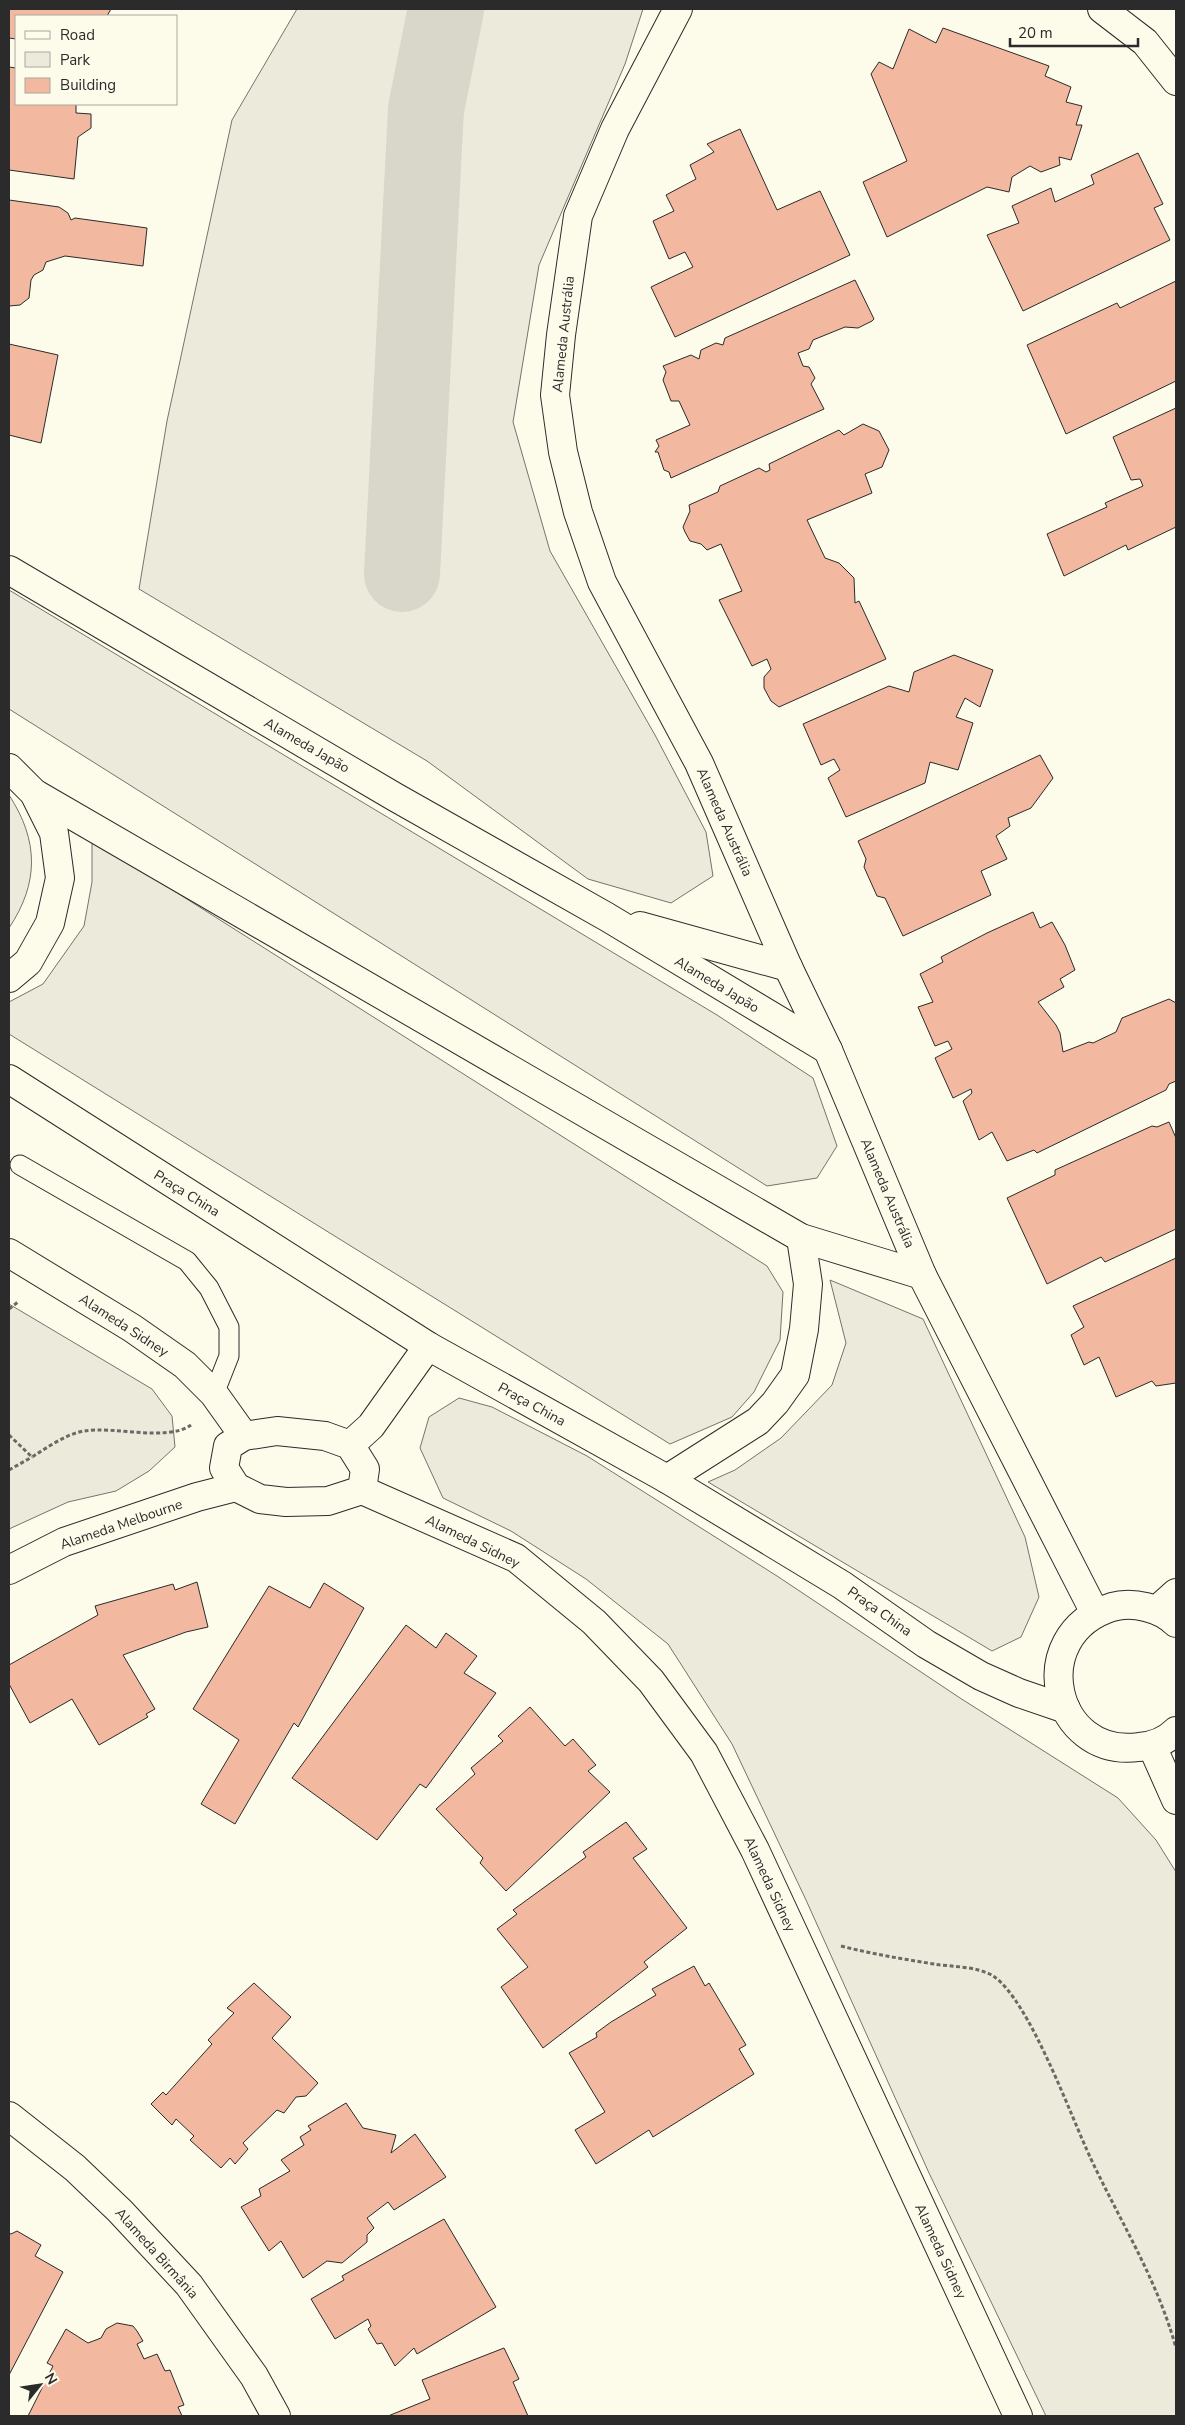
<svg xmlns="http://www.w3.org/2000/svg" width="1185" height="2425" font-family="'Nunito Sans',sans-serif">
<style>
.green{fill:#ecebdb;stroke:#74746e}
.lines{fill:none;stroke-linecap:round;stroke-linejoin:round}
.river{stroke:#d8d7c9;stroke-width:76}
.building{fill:#f2b8a0;stroke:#2b2b2b}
.service-casing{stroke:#2b2b2b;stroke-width:21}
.minor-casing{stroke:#2b2b2b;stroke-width:30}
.path{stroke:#6a6964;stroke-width:3;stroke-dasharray:4 2.5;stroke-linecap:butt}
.service{stroke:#fdfbea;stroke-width:19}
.minor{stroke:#fdfbea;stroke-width:28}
.labels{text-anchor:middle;stroke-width:4;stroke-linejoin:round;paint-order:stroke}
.street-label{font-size:14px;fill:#2b2b2b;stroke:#fdfbea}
</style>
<rect width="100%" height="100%" fill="#fdfbea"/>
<g class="green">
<polygon points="297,9 643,9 625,64 539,265 513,422 550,551 655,735 706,832 713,876 671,903 588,879 427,761 139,589 167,421 232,120"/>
<polygon points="9,590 717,1015 813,1078 837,1146 817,1178 767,1186 9,709"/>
<path d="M9 795C39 841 39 883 9 928Z"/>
<polygon points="92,839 767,1266 783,1292 780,1340 754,1392 732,1417 670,1444 9,1034 9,1002 43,984 84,926 92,882"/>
<polygon points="830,1280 923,1319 1025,1537 1039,1597 1021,1637 992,1651 708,1482 735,1470 781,1438 832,1385 846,1343"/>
<polygon points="9,1304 152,1389 172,1416 175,1447 149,1471 116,1491 68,1502 9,1529"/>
<polygon points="459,1398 492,1407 587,1456 777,1576 960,1698 1118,1798 1156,1840 1176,1872 1176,2416 1046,2416 929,2173 806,1900 732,1744 668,1644 586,1579 511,1531 443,1498 420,1448 429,1417"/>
</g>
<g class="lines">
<polyline class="river" points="402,574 426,109 446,9"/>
</g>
<g class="building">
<polygon points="9,9 111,9 107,16 16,16 16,39 9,38"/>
<polygon points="943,28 1049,66 1045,76 1071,87 1066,102 1082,106 1076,125 1082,125 1071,160 1059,157 1060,165 1041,172 1030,166 1012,177 1009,192 987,187 887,237 863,182 907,161 871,74 879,62 893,69 909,29 936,43"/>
<polygon points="9,67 16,68 16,104 76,104 76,113 91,114 91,128 78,137 74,179 9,170"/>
<polygon points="740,129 777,210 820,191 850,255 675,337 651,287 693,267 685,252 669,259 653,221 674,211 666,195 696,179 690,165 714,152 707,144"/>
<polygon points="1138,153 1163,204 1154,208 1170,240 1023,311 987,235 1019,223 1012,206 1051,188 1055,202 1094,184 1091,175"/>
<polygon points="9,200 59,207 68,213 71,220 75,218 147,228 143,266 65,256 46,262 43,270 34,275 31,280 29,298 20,305 9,306"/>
<polygon points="855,280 874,319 872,321 858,328 845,327 813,340 809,349 798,353 803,366 809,367 815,378 811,384 824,409 671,478 669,472 664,470 658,452 655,452 659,446 656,440 690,425 679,401 671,401 663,380 666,372 663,366 691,355 699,359 701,350 716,343 723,345 725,338"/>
<polygon points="1176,281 1176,381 1066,434 1027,345 1117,303 1120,308"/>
<polygon points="9,344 58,355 41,443 9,435"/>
<polygon points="1176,408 1176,527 1128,550 1126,545 1064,576 1047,534 1107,507 1105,503 1143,486 1140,479 1131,480 1113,437"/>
<polygon points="863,424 879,431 889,450 882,467 865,474 872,493 807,520 825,558 839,563 854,578 855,603 859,601 886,659 779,707 771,701 764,688 764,677 771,669 767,659 752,666 719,600 742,591 721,544 707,550 701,544 690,541 685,532 683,527 690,511 689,505 718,492 720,486 759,468 766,472 770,470 769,464 839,430 844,435"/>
<polygon points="954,655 993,670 980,707 965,698 956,717 973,723 958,770 930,762 925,783 846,817 828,778 840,770 834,759 821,765 803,724 889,686 909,692 914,672"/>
<polygon points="1040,755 1053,778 1031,808 1008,818 1010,826 996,836 1007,859 981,871 991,895 903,936 885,898 877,896 864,867 866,859 858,841"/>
<polygon points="1033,912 1040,928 1052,922 1065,945 1075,970 1060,979 1064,987 1038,1002 1056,1025 1060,1033 1063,1052 1089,1042 1093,1043 1116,1032 1122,1018 1169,999 1176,1003 1176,1081 1169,1084 1166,1090 1037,1153 1034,1150 1007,1161 992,1132 979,1140 963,1101 972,1093 971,1089 953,1098 935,1058 952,1049 948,1041 935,1046 918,1007 933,1002 920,974 943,962 941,957 987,933"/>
<polygon points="1169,1122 1176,1138 1176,1229 1105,1262 1101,1257 1047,1284 1007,1198 1055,1175 1055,1170 1152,1126 1157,1127"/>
<polygon points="1176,1258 1176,1383 1156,1386 1152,1381 1116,1397 1099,1357 1084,1365 1071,1335 1084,1327 1073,1306"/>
<polygon points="197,1582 208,1627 186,1632 123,1655 155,1709 146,1714 148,1717 99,1745 72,1699 30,1723 9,1684 9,1665 98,1615 95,1606 173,1584 175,1590"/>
<polygon points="324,1583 364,1608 298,1727 294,1723 235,1824 201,1804 239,1740 193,1709 269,1586 310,1608"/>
<polygon points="406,1625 436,1648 446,1633 477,1656 464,1673 496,1693 426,1788 420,1784 377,1840 292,1778"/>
<polygon points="530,1707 565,1746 573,1739 596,1765 588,1771 610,1792 506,1891 480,1863 483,1858 436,1809 475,1774 471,1768 503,1741 498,1736"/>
<polygon points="626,1822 647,1849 633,1858 687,1928 644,1962 648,1967 543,2048 501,1987 528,1967 497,1929 517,1914 513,1910 586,1857 583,1852"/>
<polygon points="694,1966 705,1986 709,1983 746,2045 739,2049 754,2074 653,2137 649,2130 596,2164 575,2130 605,2112 569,2053 597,2037 596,2033 611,2022 656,1995 652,1989"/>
<polygon points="254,1983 291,2017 272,2038 318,2083 306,2096 296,2097 284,2113 277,2110 243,2143 248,2149 235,2164 230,2158 221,2168 190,2140 194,2136 176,2119 172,2125 151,2104 163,2092 166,2095 212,2044 208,2040 234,2013 227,2008"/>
<polygon points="346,2103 363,2128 396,2135 391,2153 415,2134 446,2177 394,2210 388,2202 367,2218 374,2228 367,2235 367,2242 342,2263 327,2261 303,2278 281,2241 269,2251 241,2207 261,2196 259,2189 290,2171 281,2160 304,2145 300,2137 311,2130 308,2126"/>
<polygon points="444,2219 496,2307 417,2354 414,2348 395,2366 382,2343 377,2344 368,2329 371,2326 368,2319 335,2339 311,2299 344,2280 342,2276"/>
<polygon points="17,2231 41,2245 35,2256 63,2272 9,2375 9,2233 11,2234"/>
<polygon points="117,2323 133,2326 137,2331 143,2341 137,2344 144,2359 157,2354 165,2371 170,2370 184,2405 178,2407 182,2416 28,2416 53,2366 47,2363 66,2329 88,2343 101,2338 106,2329"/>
<polygon points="504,2348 519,2379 513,2382 528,2416 388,2416 430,2399 422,2380"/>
</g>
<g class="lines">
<g class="service-casing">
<polyline id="service" points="20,1165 187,1261 209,1288 229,1327 229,1356 214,1394"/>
</g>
<g class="minor-casing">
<g id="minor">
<polyline points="678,9 615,129 578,216 561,335 555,395 563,452 578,512 602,582 699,763 788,967 828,1050 922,1275 1095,1613"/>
<polyline points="1102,9 1145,42 1176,81"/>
<polyline points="9,570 395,797 607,917 828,1050"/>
<polyline points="9,768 34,793 54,833 60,878 50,923 28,962 9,978"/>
<polyline points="34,793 801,1238 922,1275"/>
<polyline points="640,926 788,967"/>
<polyline points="9,1079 428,1346 667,1479 842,1585 926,1644 981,1676 1019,1693 1066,1709"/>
<polyline points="9,1253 132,1328 185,1365 214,1394 244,1436"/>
<polygon points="277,1431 325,1436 350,1445 365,1469 362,1490 328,1501 286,1502 260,1499 236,1487 224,1468 228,1446 244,1436"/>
<polyline points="350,1445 371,1426 428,1346"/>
<polyline points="667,1479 758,1421 775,1403 795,1375 804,1329 808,1284 801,1238"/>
<polyline points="362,1490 516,1558 594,1622 651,1681 704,1753 755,1850 1018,2416"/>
<polyline points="9,1570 64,1542 197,1497 236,1487"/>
<polyline points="1157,1610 1176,1593"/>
<path d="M1176 1623C1161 1608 1133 1601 1112 1607 1024 1635 1053 1759 1139 1747 1153 1746 1166 1741 1176 1731"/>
<polyline points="1152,1746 1176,1800"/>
<polyline points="9,2116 75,2168 120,2211 189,2285 254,2376 276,2416"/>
</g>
</g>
<g class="path">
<polyline points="9,1309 18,1302"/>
<path d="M9 1435 32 1457C48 1447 66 1434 84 1431 114 1426 167 1442 191 1425"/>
<polyline points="9,1470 32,1457"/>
<path d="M841 1946C872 1954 903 1959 934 1964 952 1967 977 1966 993 1976 1029 1999 1071 2117 1091 2159 1121 2223 1157 2279 1176 2348"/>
</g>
<use href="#service" class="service"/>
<use href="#minor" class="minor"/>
</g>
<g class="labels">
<g class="street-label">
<text transform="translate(563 334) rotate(-84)" y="5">Alameda Austrália</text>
<text transform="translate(307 745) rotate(30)" y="5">Alameda Japão</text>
<text transform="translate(725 822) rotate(66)" y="5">Alameda Austrália</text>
<text transform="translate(717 984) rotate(31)" y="5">Alameda Japão</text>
<text transform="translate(187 1193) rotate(32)" y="5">Praça China</text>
<text transform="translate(888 1193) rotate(67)" y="5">Alameda Austrália</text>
<text transform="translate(124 1325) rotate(33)" y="5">Alameda Sidney</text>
<text transform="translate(532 1404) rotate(29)" y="5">Praça China</text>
<text transform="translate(121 1524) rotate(-19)" y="5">Alameda Melbourne</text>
<text transform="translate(473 1541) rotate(26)" y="5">Alameda Sidney</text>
<text transform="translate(880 1611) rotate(35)" y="5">Praça China</text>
<text transform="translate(770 1884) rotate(65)" y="5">Alameda Sidney</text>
<text transform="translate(941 2251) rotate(65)" y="5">Alameda Sidney</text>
<text transform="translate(157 2253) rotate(48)" y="5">Alameda Birmânia</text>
</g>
</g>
<rect width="1185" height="2425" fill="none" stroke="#2b2b2b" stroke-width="20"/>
<rect x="15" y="15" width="162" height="90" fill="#fdfbea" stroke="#a9a89e"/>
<rect x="25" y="31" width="25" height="8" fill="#fdfbea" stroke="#a9a89e"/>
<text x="60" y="40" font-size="15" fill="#2b2b2b">Road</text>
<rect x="25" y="52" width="25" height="15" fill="#ecebdb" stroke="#a9a89e"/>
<text x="60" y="65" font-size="15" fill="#2b2b2b">Park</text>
<rect x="25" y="78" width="25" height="15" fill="#f2b8a0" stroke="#a9a89e"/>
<text x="60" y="90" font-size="15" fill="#2b2b2b">Building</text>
<g transform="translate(40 2385) rotate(60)" stroke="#fdfbea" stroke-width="4" paint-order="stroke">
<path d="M0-4L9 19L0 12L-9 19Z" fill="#2b2b2b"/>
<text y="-8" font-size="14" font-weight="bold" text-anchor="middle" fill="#2b2b2b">N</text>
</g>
<path d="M1010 38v8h128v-8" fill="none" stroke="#2b2b2b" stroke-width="2.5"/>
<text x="1018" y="38" font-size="15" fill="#2b2b2b" stroke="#fdfbea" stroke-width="4" paint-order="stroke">20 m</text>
</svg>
